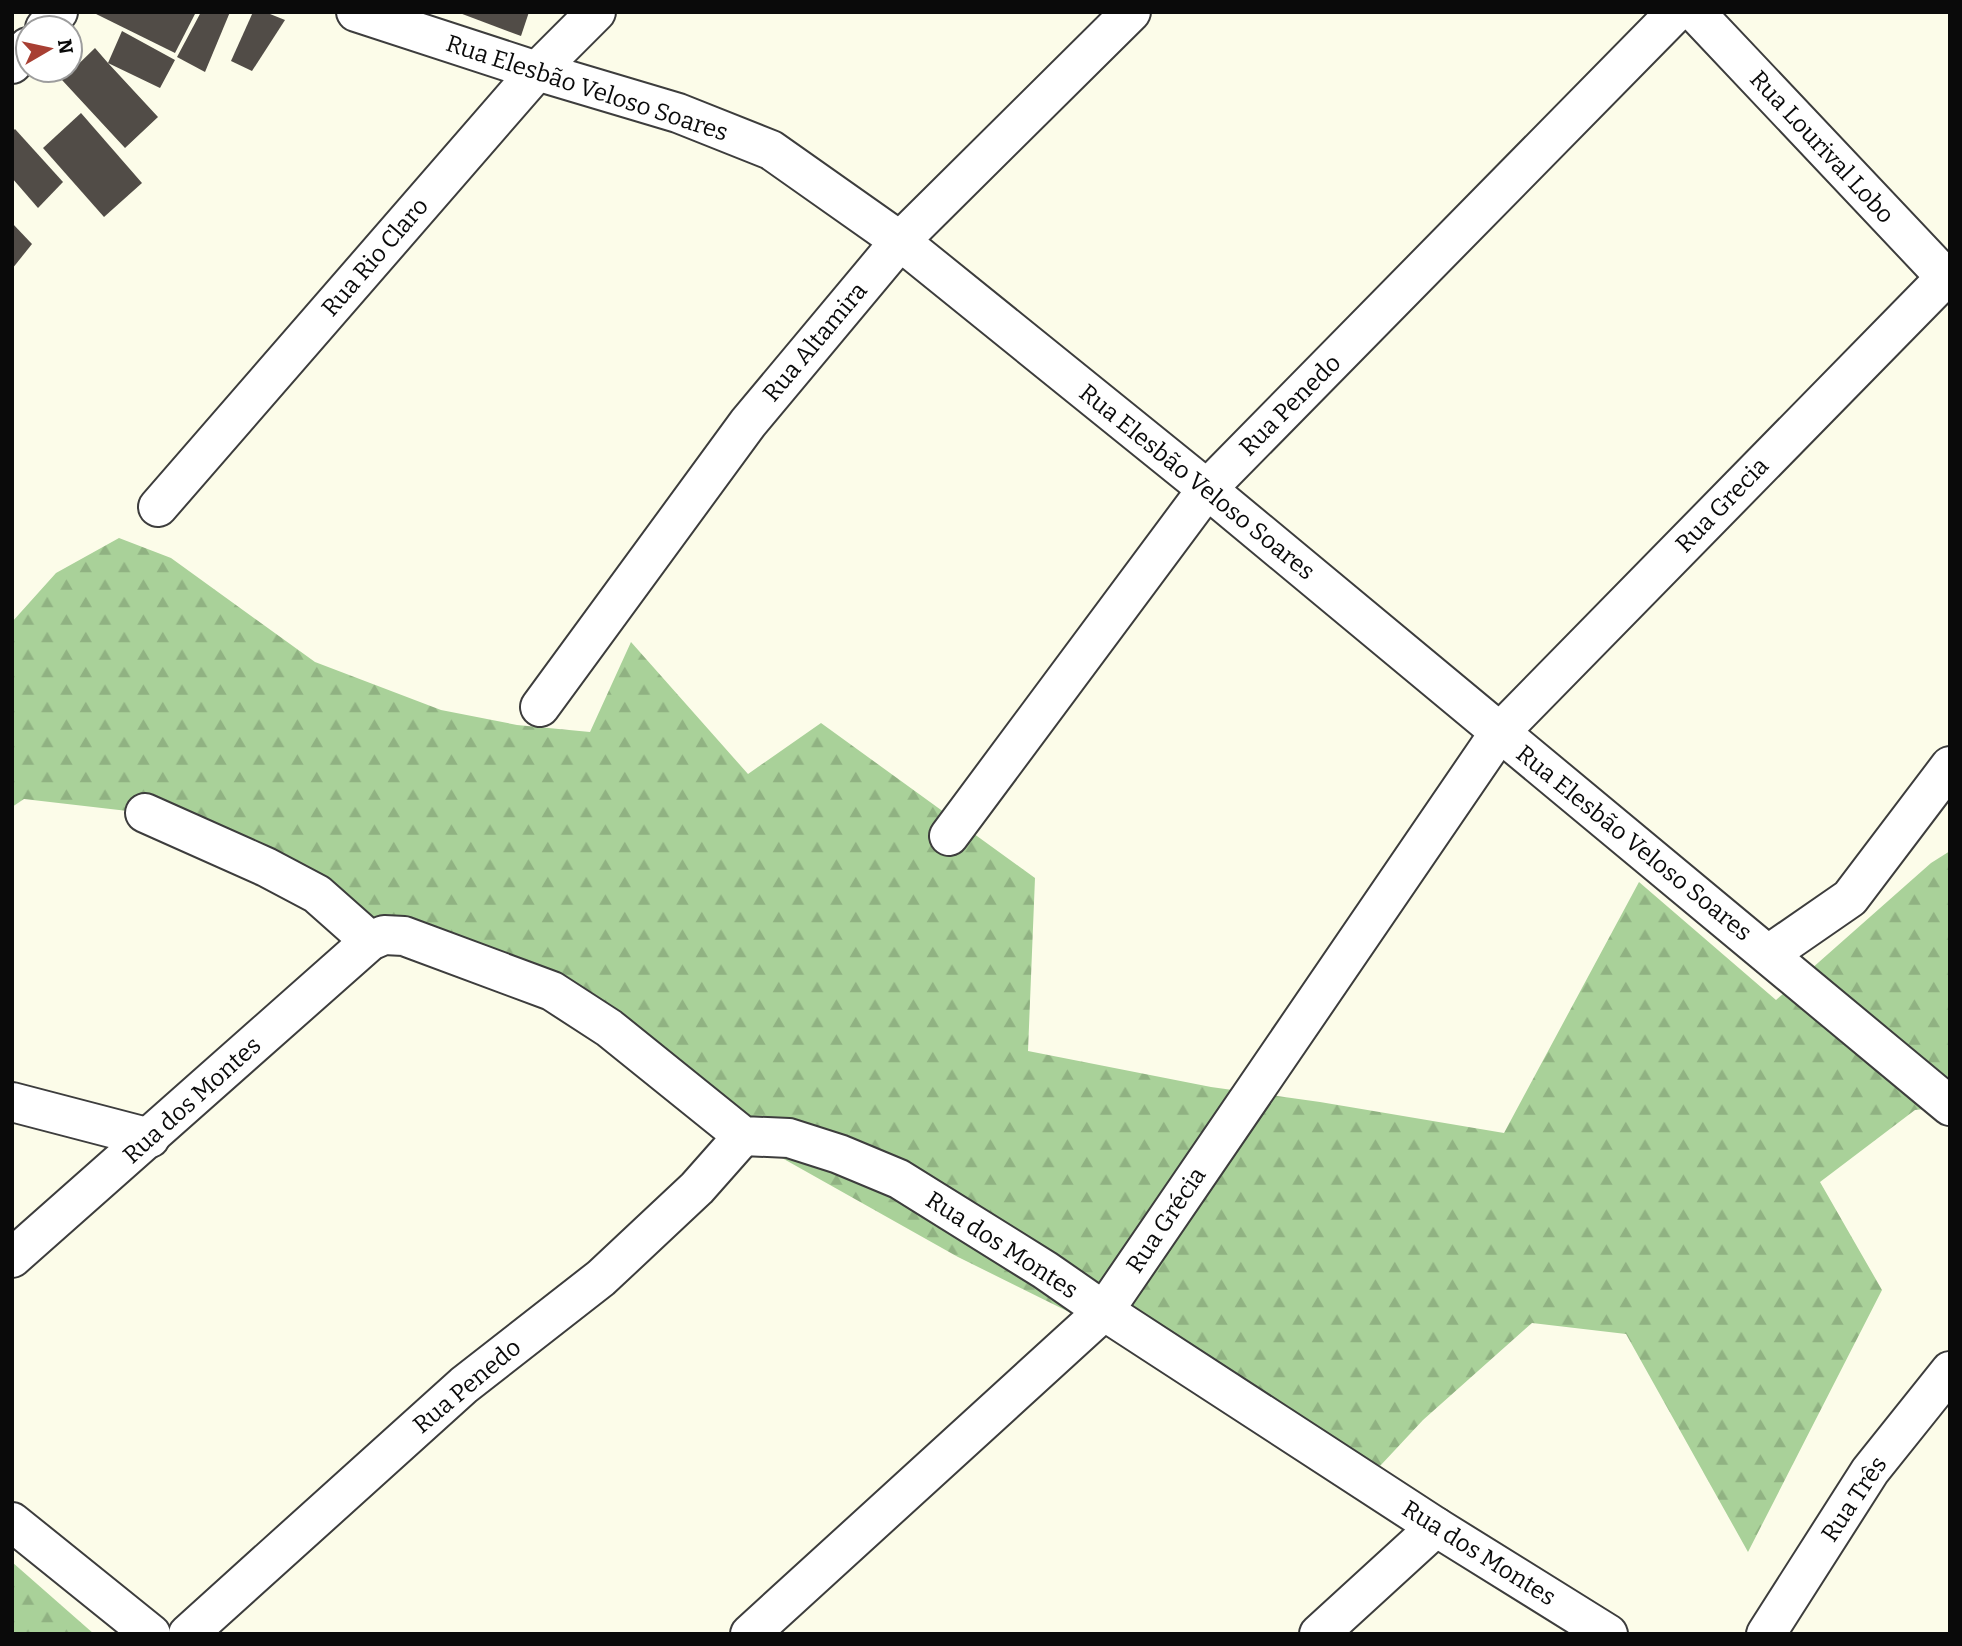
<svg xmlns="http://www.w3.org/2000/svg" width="1962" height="1646" font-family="Bitter,serif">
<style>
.forest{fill:url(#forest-firs)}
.building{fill:#514c47}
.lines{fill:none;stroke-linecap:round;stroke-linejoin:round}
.minor-casing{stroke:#3d3d3d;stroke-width:42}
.minor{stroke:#fff;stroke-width:38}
.labels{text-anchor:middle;stroke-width:7;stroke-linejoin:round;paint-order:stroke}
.street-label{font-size:24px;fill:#0a0a0a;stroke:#fff}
</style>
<defs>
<pattern id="forest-firs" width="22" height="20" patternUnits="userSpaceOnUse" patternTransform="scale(1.75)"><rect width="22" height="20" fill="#a9d199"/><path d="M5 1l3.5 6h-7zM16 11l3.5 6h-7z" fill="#90b282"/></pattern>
</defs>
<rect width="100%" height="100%" fill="#fcfce9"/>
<g class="forest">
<polygon points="119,538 171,558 315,662 441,710 517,725 590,732 631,642 748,774 821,723 1035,878 1028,1051 1211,1087 1320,1102 1504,1133 1639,882 1776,1000 1931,863 1950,851 1950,1106 1915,1110 1820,1182 1882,1290 1748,1552 1626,1334 1532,1323 1423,1420 1380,1466 958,1257 743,1136 552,991 370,941 145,813 24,799 12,807 12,622 56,573"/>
<polygon points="12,1561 12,1562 94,1634 12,1634"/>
</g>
<g class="building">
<polygon points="92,12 196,12 175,53"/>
<polygon points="201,12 230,12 205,72 177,57"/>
<polygon points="253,12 265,12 285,20 252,71 231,61"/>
<polygon points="457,12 529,12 521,36"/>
<polygon points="122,31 175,60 160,88 108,63 158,117 125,148 62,80 95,48 108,63"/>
<polygon points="81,113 142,183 104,217 43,148"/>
<polygon points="15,129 63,182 38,208 12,178 12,132"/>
<polygon points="12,223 32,244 12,269"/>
</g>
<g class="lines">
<g class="minor-casing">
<g id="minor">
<polyline points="356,12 537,71 678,113 771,150 900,241 1207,489 1950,1106"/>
<polyline points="1695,12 1950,282"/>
<polyline points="45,28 58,12"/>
<polyline points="12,64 28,47"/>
<polyline points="158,507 537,71 596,12"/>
<polyline points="540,707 748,423 900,241 1131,12"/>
<polyline points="145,813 266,867 317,894 370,941"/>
<polyline points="949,836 1207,489 1676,12"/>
<polyline points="1769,954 1850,898 1950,766"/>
<polyline points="12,1102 150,1138"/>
<polyline points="12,1258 370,941 384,935 404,936 552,991 609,1028 743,1136 789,1138 839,1154 899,1179 1045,1270 1104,1311 1436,1527 1608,1634"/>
<polyline points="12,1522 151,1634"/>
<polyline points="188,1634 464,1385 601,1278 697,1188 743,1136"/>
<polyline points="750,1634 1104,1311 1499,733 1946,277"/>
<polyline points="1319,1634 1436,1527"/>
<polyline points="1766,1634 1870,1471 1950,1371"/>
</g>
</g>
<use href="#minor" class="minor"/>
</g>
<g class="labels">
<g class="street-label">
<text transform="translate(587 88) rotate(18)" y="8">Rua Elesbão Veloso Soares</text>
<text transform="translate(1822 147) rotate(47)" y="8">Rua Lourival Lobo</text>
<text transform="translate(375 257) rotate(-49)" y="8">Rua Rio Claro</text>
<text transform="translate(815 342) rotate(-50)" y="8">Rua Altamira</text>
<text transform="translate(1290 405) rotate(-45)" y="8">Rua Penedo</text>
<text transform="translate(1197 482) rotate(39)" y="8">Rua Elesbão Veloso Soares</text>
<text transform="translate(1722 505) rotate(-46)" y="8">Rua Grecia</text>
<text transform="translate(1634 843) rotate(39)" y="8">Rua Elesbão Veloso Soares</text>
<text transform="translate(192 1100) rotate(-42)" y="8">Rua dos Montes</text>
<text transform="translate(1166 1220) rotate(-56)" y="8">Rua Grécia</text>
<text transform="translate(1002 1245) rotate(33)" y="8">Rua dos Montes</text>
<text transform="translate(467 1386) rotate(-40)" y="8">Rua Penedo</text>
<text transform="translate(1854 1499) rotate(-56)" y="8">Rua Três</text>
<text transform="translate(1479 1553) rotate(32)" y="8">Rua dos Montes</text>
</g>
</g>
<rect width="1962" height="1646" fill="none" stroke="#0a0a0a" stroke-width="28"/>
<g transform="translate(49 49) rotate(81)"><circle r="33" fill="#ffffff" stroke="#9d9d9d" stroke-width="2"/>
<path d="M0-5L12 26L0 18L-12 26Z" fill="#a83f33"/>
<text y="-10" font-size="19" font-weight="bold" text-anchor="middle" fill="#0a0a0a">N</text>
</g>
</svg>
